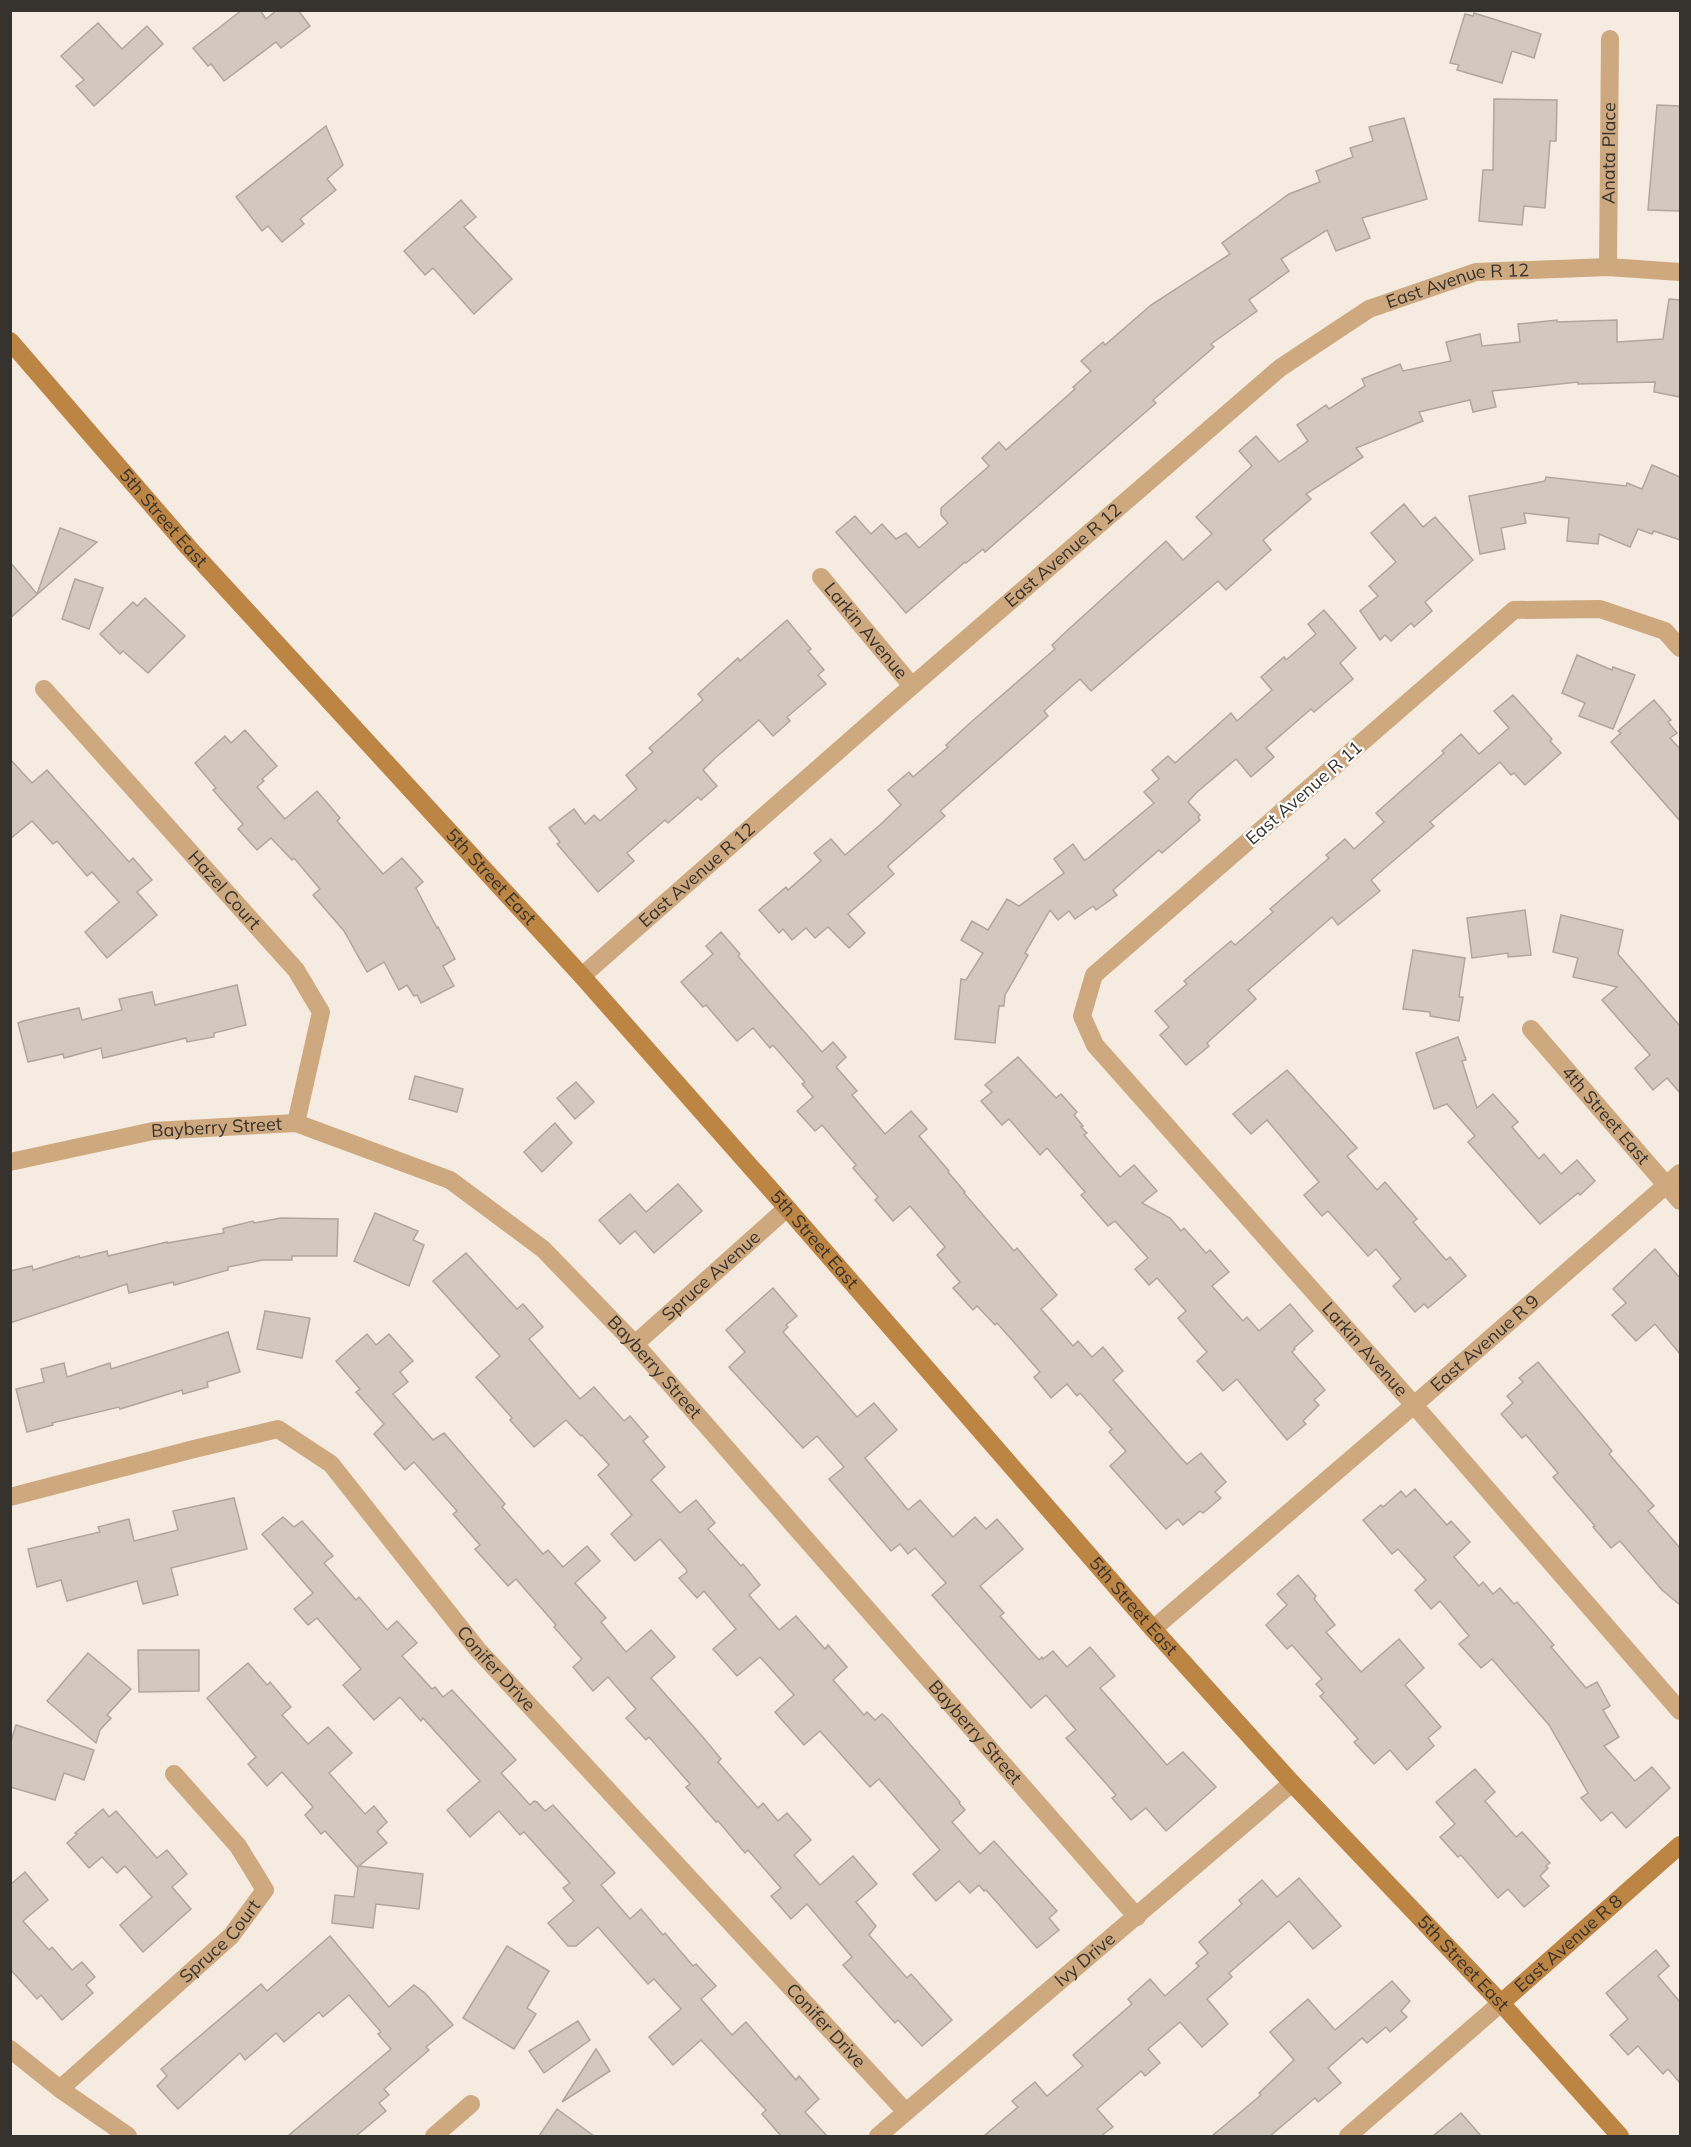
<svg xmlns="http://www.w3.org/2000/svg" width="1691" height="2147" font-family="Mulish,sans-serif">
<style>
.building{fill:#d2c8be;stroke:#afa69d;stroke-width:1.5}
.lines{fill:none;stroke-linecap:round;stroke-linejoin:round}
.street{stroke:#cea87f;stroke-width:18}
.secondary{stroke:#bd8544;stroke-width:18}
.labels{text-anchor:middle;stroke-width:4.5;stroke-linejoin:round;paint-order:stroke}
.street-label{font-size:18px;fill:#36322e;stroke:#fff}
</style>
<rect width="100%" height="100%" fill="#f5ebe1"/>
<g class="building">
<polygon points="242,10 260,10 266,19 277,10 298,10 310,26 281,48 276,42 224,81 211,64 208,66 193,48"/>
<polygon points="1474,13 1541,34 1534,58 1512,51 1502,83 1457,70 1459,65 1450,63 1465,14 1473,16"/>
<polygon points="98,23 122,49 147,26 163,44 94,106 76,86 84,80 61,56"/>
<polygon points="1494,99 1557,100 1556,141 1550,141 1545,208 1524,206 1522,225 1479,221 1483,170 1493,170"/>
<polygon points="1657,105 1680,106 1680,211 1648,210"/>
<polygon points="1404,118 1427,199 1362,218 1370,238 1336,251 1327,230 1281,259 1289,271 1249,300 1257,311 1211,344 1214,347 1153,400 1156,403 985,552 983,549 966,563 965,562 906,613 836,532 855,516 871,534 882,524 896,539 906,533 919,548 948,523 941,515 941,508 989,466 982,458 999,442 1006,450 1075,389 1073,387 1091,371 1081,361 1103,342 1105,345 1151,305 1230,254 1222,243 1289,194 1320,182 1316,171 1353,157 1350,148 1373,141 1369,127"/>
<polygon points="326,126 343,165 327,179 336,190 300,219 304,224 282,242 268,226 262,231 236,197"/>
<polygon points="461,200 476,217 464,227 512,279 474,314 433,268 425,275 404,251"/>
<polygon points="1669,299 1680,300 1680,397 1654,392 1655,382 1578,384 1578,382 1492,391 1496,407 1473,412 1470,400 1419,412 1423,421 1356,448 1363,457 1306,494 1311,499 1263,540 1271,550 1226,590 1218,581 1091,691 1080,679 1044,711 1048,716 940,811 945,816 889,865 888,867 894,874 848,914 865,933 849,948 828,927 815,938 806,928 792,940 783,929 779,933 759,910 786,887 788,890 821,861 814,853 831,839 845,855 881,824 901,805 888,790 909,772 913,777 948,747 946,745 970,723 1055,649 1052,645 1070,628 1166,541 1183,560 1212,534 1196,517 1252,466 1239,451 1256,436 1279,462 1308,441 1297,425 1326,405 1329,409 1365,386 1362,379 1400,364 1403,371 1451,361 1446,342 1480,334 1482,346 1520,342 1518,324 1557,320 1557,322 1617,320 1617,342 1663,339"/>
<polygon points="1652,465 1680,477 1680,540 1654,531 1652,534 1638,529 1630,547 1599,534 1598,544 1567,541 1569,518 1524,513 1526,523 1501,528 1505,549 1480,554 1469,496 1545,481 1546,477 1626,486 1627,483 1642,489"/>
<polygon points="1404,504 1423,527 1435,517 1473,560 1425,602 1432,611 1414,627 1411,623 1391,641 1385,635 1380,640 1360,611 1378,596 1369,586 1396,562 1371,533"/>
<polygon points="60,528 97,542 10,618 10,562 37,594"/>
<polygon points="75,579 103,588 89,629 62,619"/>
<polygon points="145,598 185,636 148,673 123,651 120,654 100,634 133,602 137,606"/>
<polygon points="1324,610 1356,648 1340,663 1353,679 1314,712 1311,709 1266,748 1274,757 1251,777 1236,759 1196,793 1188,802 1200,815 1198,817 1200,820 1162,853 1159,850 1113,890 1117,895 1096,910 1093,906 1075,919 1069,911 1058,920 1050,910 1025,953 1028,955 1005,995 1004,1006 999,1006 995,1043 955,1039 961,979 966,980 983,953 961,940 972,921 988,930 1007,899 1019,906 1064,873 1054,859 1073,844 1084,860 1087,859 1154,803 1144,792 1159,779 1152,770 1168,756 1175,763 1231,713 1237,721 1272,690 1261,677 1284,657 1286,660 1316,634 1308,624"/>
<polygon points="787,620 811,649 808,651 824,670 818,675 826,684 787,717 790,721 773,736 759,720 714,759 703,770 717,786 701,800 698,797 668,823 665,820 627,853 634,861 598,892 557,844 560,842 549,828 574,809 585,824 594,815 600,821 637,789 626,775 653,752 649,748 703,700 698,694 738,658 740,661"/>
<polygon points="1577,655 1612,670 1613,667 1635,675 1613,729 1579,716 1585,703 1562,693"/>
<polygon points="1513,695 1552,739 1550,741 1561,753 1525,785 1514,773 1511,775 1500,762 1430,822 1434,826 1371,880 1380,891 1338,925 1332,917 1248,990 1256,999 1218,1033 1207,1043 1209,1046 1186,1065 1160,1035 1169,1027 1155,1011 1187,984 1184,981 1231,941 1235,945 1273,912 1270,909 1329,858 1326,855 1345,839 1354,849 1384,822 1376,813 1444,753 1442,751 1461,734 1479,754 1509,728 1494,711"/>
<polygon points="1654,700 1671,720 1668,722 1677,733 1670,738 1680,749 1680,821 1611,742 1621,733 1618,731"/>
<polygon points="245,730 277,766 262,779 264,781 257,787 285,819 317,791 340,818 337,821 383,874 402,858 423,882 416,888 437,928 438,927 455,959 443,966 454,986 421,1003 417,995 414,996 407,985 399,990 384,962 367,972 344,931 313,895 320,889 294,858 292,860 271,838 257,850 238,829 243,824 213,790 216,788 195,763 225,736 231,743"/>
<polygon points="10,759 32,783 47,770 129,862 133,858 152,880 137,892 157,915 107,958 85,932 119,902 92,872 87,876 57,841 53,844 32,821 10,839"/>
<polygon points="1525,910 1531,955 1508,957 1508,953 1472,958 1467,918"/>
<polygon points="1561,915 1623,930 1618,954 1680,1026 1680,1093 1667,1078 1653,1090 1635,1068 1650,1055 1602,1000 1617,987 1573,977 1578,958 1553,952"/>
<polygon points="721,932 740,954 738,956 822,1052 833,1042 846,1057 836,1067 857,1091 852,1095 885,1134 911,1111 927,1129 919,1136 949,1171 948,1172 965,1192 964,1193 1014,1251 1017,1248 1057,1295 1041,1309 1073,1346 1078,1341 1092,1357 1103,1347 1123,1371 1113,1380 1182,1459 1187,1464 1201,1453 1226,1482 1215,1492 1221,1498 1203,1513 1200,1511 1183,1525 1178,1519 1166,1529 1110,1466 1126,1451 1109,1432 1112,1429 1080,1393 1077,1396 1067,1384 1051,1398 1034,1377 1040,1372 997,1323 995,1325 977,1306 973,1310 953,1288 960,1282 937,1255 945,1247 910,1206 893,1221 875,1200 878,1197 853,1168 856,1165 822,1125 815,1131 797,1111 813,1097 802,1084 805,1082 773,1045 770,1048 753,1028 737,1041 706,1005 703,1007 681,982 713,954 706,946"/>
<polygon points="1413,950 1465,958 1459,997 1463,997 1459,1021 1430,1016 1430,1012 1403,1009"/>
<polygon points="237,985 246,1025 214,1033 214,1037 187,1042 186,1038 103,1058 101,1048 64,1058 63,1054 28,1062 18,1023 23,1021 79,1008 82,1020 122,1010 119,999 152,992 155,1005"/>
<polygon points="1458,1037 1466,1060 1462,1061 1477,1108 1493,1094 1518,1122 1512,1127 1539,1159 1544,1154 1561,1174 1577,1160 1595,1181 1580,1195 1578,1193 1540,1224 1468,1142 1475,1136 1447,1104 1434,1109 1416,1053"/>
<polygon points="1018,1057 1056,1098 1061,1094 1077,1112 1074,1115 1083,1126 1081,1127 1087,1133 1084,1135 1120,1177 1134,1165 1157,1191 1142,1203 1170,1218 1181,1231 1184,1228 1206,1253 1210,1250 1229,1272 1212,1286 1243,1321 1247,1317 1259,1331 1290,1304 1313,1331 1294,1348 1295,1349 1292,1352 1325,1390 1314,1400 1319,1405 1303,1421 1306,1424 1287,1440 1237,1379 1223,1391 1197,1361 1207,1352 1178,1318 1186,1311 1157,1278 1149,1285 1135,1269 1148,1258 1115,1221 1108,1226 1081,1195 1085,1192 1047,1148 1040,1155 1009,1119 1002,1125 981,1101 992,1092 985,1085"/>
<polygon points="1287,1070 1357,1148 1347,1156 1377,1190 1385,1182 1417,1219 1413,1222 1446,1260 1450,1257 1466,1276 1428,1308 1424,1304 1415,1312 1393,1286 1401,1279 1376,1249 1368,1256 1328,1211 1322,1216 1304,1195 1319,1182 1267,1120 1251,1134 1233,1114"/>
<polygon points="415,1076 463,1089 457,1112 409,1099"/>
<polygon points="576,1082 594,1102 575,1119 557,1098"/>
<polygon points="555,1123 572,1143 542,1172 524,1152"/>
<polygon points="678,1184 702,1211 654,1253 635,1231 620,1244 599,1220 630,1194 646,1212"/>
<polygon points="375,1213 418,1231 413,1240 424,1245 409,1286 354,1261"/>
<polygon points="281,1218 338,1219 337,1256 292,1256 292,1260 263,1260 228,1267 228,1270 174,1285 173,1282 129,1293 127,1284 10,1323 10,1271 32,1266 33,1270 79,1256 80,1258 107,1251 108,1256 167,1242 167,1243 224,1233 223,1229 225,1228 253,1221 254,1223"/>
<polygon points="1655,1249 1680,1278 1680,1354 1655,1324 1636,1341 1612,1315 1626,1303 1613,1289"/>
<polygon points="466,1253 517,1309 523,1304 543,1327 529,1339 580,1399 594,1387 624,1421 630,1416 648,1437 643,1441 665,1467 651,1480 680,1513 696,1500 715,1523 708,1529 741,1566 743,1564 760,1585 749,1595 779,1630 796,1616 825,1649 828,1645 847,1667 833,1680 864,1715 867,1712 875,1720 882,1714 888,1719 960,1802 959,1803 965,1810 952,1822 980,1854 994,1841 1057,1911 1049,1918 1059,1930 1037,1948 986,1890 984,1891 979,1885 970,1893 959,1881 936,1901 913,1874 940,1850 879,1779 870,1787 820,1731 804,1745 775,1712 794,1695 760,1657 737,1676 713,1649 736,1629 704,1591 697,1598 679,1578 687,1572 686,1569 660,1539 635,1561 611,1534 632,1515 598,1475 609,1465 582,1435 581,1436 566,1420 534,1447 510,1420 512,1418 476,1377 500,1356 433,1281"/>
<polygon points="773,1288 797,1316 786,1325 788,1327 783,1332 857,1417 874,1403 897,1430 865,1458 908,1510 920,1500 953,1537 975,1517 986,1529 997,1519 1023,1549 980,1586 1004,1613 1000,1616 1039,1660 1042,1657 1043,1659 1053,1651 1067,1667 1090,1647 1115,1676 1100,1688 1167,1765 1183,1752 1216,1787 1166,1831 1146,1808 1131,1820 1112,1798 1116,1795 1066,1738 1076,1730 1046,1695 1031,1708 932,1595 946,1583 915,1548 908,1554 900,1544 891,1551 829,1479 844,1467 817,1436 803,1448 729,1367 745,1352 726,1330"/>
<polygon points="265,1311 310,1318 302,1358 257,1349"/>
<polygon points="228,1332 240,1372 207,1382 208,1387 183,1394 182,1390 120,1409 119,1407 52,1423 53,1425 27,1432 16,1389 44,1382 41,1369 64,1363 67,1377 110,1363 111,1369"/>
<polygon points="367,1334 376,1345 389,1334 413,1361 400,1372 408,1382 393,1394 433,1440 444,1433 505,1504 502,1507 543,1554 548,1550 563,1567 587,1546 600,1561 575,1583 606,1618 601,1622 626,1652 651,1630 675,1657 651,1678 702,1736 721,1759 718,1762 758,1808 763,1803 778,1821 787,1813 811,1840 794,1855 820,1885 853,1856 877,1884 856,1902 876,1926 869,1935 907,1978 911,1974 952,2020 922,2046 898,2020 895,2023 843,1965 852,1957 807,1904 791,1919 771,1896 781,1888 748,1850 745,1853 718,1821 716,1822 686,1787 690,1784 649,1737 646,1740 626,1718 636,1709 608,1677 593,1691 573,1667 582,1659 554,1627 556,1625 516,1579 508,1586 475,1549 480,1545 453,1514 457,1511 414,1462 405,1470 374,1434 384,1424 356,1392 360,1389 336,1361"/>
<polygon points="1538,1362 1612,1451 1609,1454 1654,1506 1648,1511 1680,1548 1680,1605 1662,1590 1620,1541 1611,1548 1593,1527 1595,1526 1553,1477 1558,1473 1526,1435 1522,1438 1501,1414 1513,1403 1507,1396 1523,1382 1519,1378"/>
<polygon points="1415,1489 1447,1525 1451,1521 1470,1542 1454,1557 1479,1586 1483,1582 1493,1594 1500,1588 1514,1604 1517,1602 1554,1645 1551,1647 1586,1688 1597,1682 1610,1706 1603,1710 1619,1737 1604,1746 1635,1781 1652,1767 1670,1788 1626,1828 1612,1812 1601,1821 1581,1798 1588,1793 1549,1725 1492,1659 1481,1668 1459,1644 1469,1636 1440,1601 1431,1609 1415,1590 1426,1580 1398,1549 1392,1554 1363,1520 1381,1505 1383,1507 1401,1491 1406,1497"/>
<polygon points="234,1498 247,1549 171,1568 178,1595 143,1604 137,1581 67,1601 61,1580 37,1587 28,1549 100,1532 98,1527 129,1519 134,1541 178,1530 173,1511"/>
<polygon points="283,1517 294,1527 302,1521 333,1556 324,1563 356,1600 359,1597 387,1630 397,1621 417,1643 402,1656 432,1689 435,1687 443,1697 452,1690 516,1760 501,1773 530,1805 534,1801 537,1802 545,1811 553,1805 615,1873 601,1885 630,1919 641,1909 663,1935 665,1933 693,1966 696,1964 716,1986 701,1999 732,2035 746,2022 796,2080 799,2076 819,2099 805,2112 827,2136 781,2136 762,2114 766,2110 701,2040 673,2065 649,2037 681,2009 654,1979 648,1984 598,1927 576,1946 568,1946 548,1923 574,1901 563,1888 570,1883 524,1832 520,1835 499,1811 470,1837 447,1810 480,1781 423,1718 421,1721 400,1697 374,1720 343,1685 361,1669 317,1618 308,1625 294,1609 313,1593 262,1534"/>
<polygon points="1298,1575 1316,1596 1314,1599 1335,1625 1326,1632 1361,1672 1399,1639 1424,1668 1405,1685 1441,1727 1428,1738 1434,1746 1407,1770 1390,1750 1374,1764 1354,1742 1358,1739 1320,1696 1324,1693 1316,1684 1322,1679 1292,1645 1287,1649 1266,1625 1287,1605 1277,1594"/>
<polygon points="138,1650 199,1650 199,1691 139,1692"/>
<polygon points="88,1653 131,1689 107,1715 111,1718 100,1730 96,1743 47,1701"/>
<polygon points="248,1663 267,1685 270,1682 291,1707 282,1715 308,1744 328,1727 352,1753 329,1773 365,1814 374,1806 387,1822 377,1832 387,1843 359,1866 423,1874 419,1909 376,1904 373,1928 332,1923 335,1895 354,1897 358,1868 325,1831 321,1834 305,1815 313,1807 282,1772 267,1786 248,1764 256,1757 207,1698"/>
<polygon points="16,1725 94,1750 84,1780 64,1773 55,1800 10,1787 10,1744"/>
<polygon points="1475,1769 1495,1792 1485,1801 1516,1837 1522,1832 1550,1863 1546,1866 1548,1868 1540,1876 1549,1886 1524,1907 1508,1889 1498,1898 1461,1855 1458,1857 1440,1837 1455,1824 1436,1802"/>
<polygon points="103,1809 109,1817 116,1811 157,1858 167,1850 187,1874 172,1887 191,1909 143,1952 120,1925 152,1897 125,1866 117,1873 102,1857 89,1868 67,1843 77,1834 75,1833"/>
<polygon points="25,1872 48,1900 23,1921 49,1950 52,1947 72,1970 82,1962 95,1977 86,1985 93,1993 62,2020 41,1995 37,1999 10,1969 10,1885"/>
<polygon points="1299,1878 1341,1926 1313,1949 1289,1921 1229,1973 1232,1977 1207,1999 1228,2024 1202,2047 1180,2022 1148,2049 1160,2063 1145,2076 1141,2071 1097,2109 1113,2127 1101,2136 984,2136 1018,2107 1012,2101 1035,2082 1047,2096 1083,2066 1073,2055 1132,2004 1128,1999 1150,1979 1165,1996 1199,1966 1196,1963 1208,1953 1199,1942 1242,1904 1239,1900 1262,1880 1277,1897"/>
<polygon points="330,1936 389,2007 414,1985 425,1993 453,2025 426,2047 429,2050 384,2089 389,2095 379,2103 386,2111 356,2136 288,2136 391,2049 378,2034 381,2032 349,1995 323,2017 319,2012 284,2042 276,2033 245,2060 240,2053 178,2109 157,2086 167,2076 161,2069 261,1984 267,1991"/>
<polygon points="507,1946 549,1971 527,2008 536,2014 514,2049 463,2018"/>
<polygon points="1656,1950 1669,1966 1658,1976 1680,2002 1680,2083 1668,2069 1663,2074 1638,2046 1628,2055 1610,2035 1628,2019 1606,1993"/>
<polygon points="1392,1981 1410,2001 1401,2011 1407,2017 1390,2032 1386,2027 1367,2043 1362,2038 1328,2068 1341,2083 1318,2102 1315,2098 1270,2136 1212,2136 1261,2095 1259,2093 1294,2060 1270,2032 1308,1999 1335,2030"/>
<polygon points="578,2021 590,2040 544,2073 529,2051"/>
<polygon points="596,2049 610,2071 562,2102"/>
<polygon points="557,2109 594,2136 539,2136"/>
<polygon points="1461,2113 1481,2136 1433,2136"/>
</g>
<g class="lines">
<g class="street">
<path id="s1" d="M1608 267 1610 39"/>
<path id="s2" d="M821 577 912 686"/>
<path id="s3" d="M1680 648 1665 631 1600 609 1514 610 1094 975 1082 1016 1095 1045 1414 1405 1680 1711"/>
<path id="s4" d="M44 689 296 970 321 1012 296 1123"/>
<path id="s5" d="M582 976 912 686 1280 368 1369 309 1476 272 1608 267 1680 272"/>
<path id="s6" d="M1531 1029 1680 1201"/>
<path id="s7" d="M10 1162 153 1131 296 1123 450 1180 543 1249 635 1344 1137 1917"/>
<path id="s8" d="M635 1344 787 1208"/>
<path id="s9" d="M10 1497 194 1449 278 1429 331 1464 478 1650 906 2112"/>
<path id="s10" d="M1153 1629 1414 1405 1680 1173"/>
<polyline points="10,2049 60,2089 128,2136"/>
<path id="s11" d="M60 2089 231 1936 265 1890 238 1846 174 1774"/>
<polyline points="434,2136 471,2104"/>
<path id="s12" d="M878 2136 1292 1783"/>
<polyline points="1348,2136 1501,2003"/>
</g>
<g class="secondary">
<path id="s13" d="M10 341 188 547 582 976 787 1208 1153 1629 1292 1783 1501 2003 1620 2136"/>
<path id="s14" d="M1501 2003 1680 1845"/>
</g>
</g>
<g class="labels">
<g class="street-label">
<text dy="6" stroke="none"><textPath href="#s1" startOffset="114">Anata Place</textPath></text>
<text dy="6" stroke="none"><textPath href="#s5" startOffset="1125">East Avenue R 12</textPath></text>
<text dy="6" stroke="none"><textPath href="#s13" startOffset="234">5th Street East</textPath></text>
<text dy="6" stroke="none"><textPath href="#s5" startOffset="639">East Avenue R 12</textPath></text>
<text dy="6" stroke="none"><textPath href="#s2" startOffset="70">Larkin Avenue</textPath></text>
<text transform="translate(1304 793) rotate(-41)" y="6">East Avenue R 11</text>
<text dy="6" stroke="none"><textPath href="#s5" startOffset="153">East Avenue R 12</textPath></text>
<text dy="6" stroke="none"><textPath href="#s13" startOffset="720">5th Street East</textPath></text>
<text dy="6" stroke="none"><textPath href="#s4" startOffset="270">Hazel Court</textPath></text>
<text dy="6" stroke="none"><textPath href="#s6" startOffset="114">4th Street East</textPath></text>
<text dy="6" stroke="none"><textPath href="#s7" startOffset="210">Bayberry Street</textPath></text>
<text dy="6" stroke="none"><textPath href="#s13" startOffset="1206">5th Street East</textPath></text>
<text dy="6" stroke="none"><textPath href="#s8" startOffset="102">Spruce Avenue</textPath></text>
<text dy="6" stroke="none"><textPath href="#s10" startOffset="438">East Avenue R 9</textPath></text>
<text dy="6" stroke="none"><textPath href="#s3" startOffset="1215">Larkin Avenue</textPath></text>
<text dy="6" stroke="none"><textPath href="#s7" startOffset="732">Bayberry Street</textPath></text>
<text dy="6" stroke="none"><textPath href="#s13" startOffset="1692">5th Street East</textPath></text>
<text dy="6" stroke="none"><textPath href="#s9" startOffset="603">Conifer Drive</textPath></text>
<text dy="6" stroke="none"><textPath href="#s7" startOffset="1218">Bayberry Street</textPath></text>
<text dy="6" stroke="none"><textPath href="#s11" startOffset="218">Spruce Court</textPath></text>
<text dy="6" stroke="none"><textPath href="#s14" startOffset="90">East Avenue R 8</textPath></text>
<text dy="6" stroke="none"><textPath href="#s12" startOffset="272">Ivy Drive</textPath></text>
<text dy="6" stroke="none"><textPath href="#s13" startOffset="2178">5th Street East</textPath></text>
<text dy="6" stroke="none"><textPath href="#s9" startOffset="1089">Conifer Drive</textPath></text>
</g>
</g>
<rect width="1691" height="2147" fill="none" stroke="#36322e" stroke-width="24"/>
</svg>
